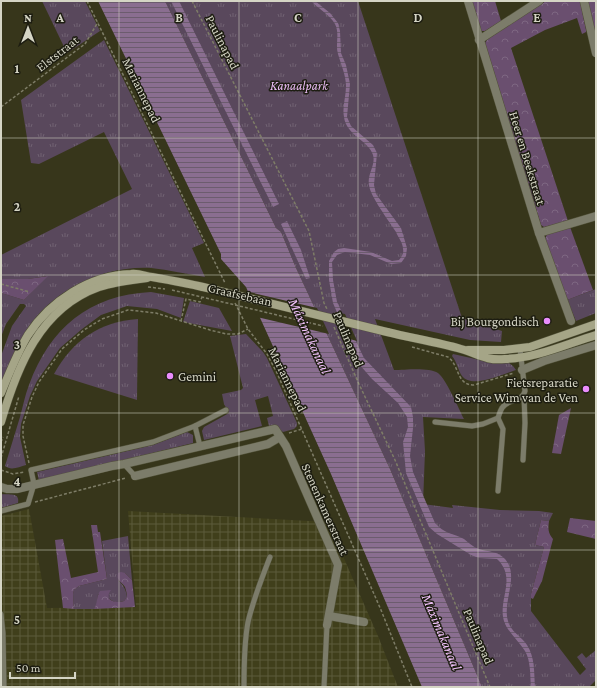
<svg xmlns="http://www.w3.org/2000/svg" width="597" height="688" font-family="'Crimson Pro',serif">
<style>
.industrial{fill:url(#industrial-grid)}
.grass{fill:url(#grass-tufts)}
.forest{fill:url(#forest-crowns)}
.water{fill:url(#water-rules)}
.pier{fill:#37361b}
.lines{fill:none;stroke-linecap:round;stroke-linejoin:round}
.service-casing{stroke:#53533a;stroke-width:6}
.minor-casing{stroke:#53533a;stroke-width:9}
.secondary-casing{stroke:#53533a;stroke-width:9}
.path{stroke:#7e7d67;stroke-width:1.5;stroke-dasharray:3 2;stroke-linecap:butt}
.service{stroke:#7c7c6a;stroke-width:5}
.minor{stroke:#7c7c6a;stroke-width:8}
.secondary{stroke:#a5a587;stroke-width:8}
.secondary-bridge-casing{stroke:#53533a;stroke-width:9;stroke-linecap:butt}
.path-bridge{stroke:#7e7d67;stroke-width:1.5;stroke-dasharray:3 2;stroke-linecap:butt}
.secondary-bridge{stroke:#a5a587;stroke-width:8}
.grid{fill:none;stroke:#d5d5c5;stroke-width:1;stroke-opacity:0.55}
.poi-dot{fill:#ea8dfd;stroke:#1d1d11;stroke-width:1.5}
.labels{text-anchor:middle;stroke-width:3;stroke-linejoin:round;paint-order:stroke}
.street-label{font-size:13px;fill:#d5d5c5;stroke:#1d1d11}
.park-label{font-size:13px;font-style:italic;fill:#e9bbf3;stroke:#1d1d11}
.poi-label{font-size:13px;fill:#d5d5c5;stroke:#1d1d11;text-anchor:end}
.water-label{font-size:14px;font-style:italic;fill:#f0c1f9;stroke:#1d1d11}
.grid-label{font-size:13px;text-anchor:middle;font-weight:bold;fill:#d5d5c5;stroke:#1d1d11;stroke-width:3;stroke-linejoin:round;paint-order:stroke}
</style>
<defs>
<pattern id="industrial-grid" width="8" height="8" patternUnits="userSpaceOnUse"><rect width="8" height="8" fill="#403f1b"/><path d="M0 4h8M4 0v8" fill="none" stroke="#5b5a3b"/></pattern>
<pattern id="grass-tufts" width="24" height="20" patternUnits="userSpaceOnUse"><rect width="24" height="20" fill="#59485c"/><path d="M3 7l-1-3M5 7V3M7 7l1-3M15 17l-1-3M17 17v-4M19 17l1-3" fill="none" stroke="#706272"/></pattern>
<pattern id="forest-crowns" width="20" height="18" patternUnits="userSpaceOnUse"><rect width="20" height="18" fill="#6a4f6f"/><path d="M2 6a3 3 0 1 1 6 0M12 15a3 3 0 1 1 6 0" fill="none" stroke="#7e6782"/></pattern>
<pattern id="water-rules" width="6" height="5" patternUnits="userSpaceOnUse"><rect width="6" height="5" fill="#8a6e90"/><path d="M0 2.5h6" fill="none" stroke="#6c5c6e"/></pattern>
</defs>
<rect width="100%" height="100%" fill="#37361b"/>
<polygon class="industrial" points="29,509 47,608 136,607 128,511 328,522 378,636 398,687 1,687 1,516"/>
<g class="grass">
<polygon points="42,1 85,1 100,31 67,53"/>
<path d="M165 1H358L462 318 502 331 501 342 470 340 375 319 394 370C405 370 429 367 438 373 446 379 459 409 464 419L423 417 425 451 423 504 453 508 452 505 500 510 539 511 553 513 549 521 541 520 535 545 544 547 531 594V611L580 675 586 669 577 657 582 653 586 658 596 650V680L589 687H482L390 469 296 268 281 232 276 228Z"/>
<path d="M104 40 204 243 192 248 205 277C187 274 169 270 151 268 103 265 51 291 26 331 16 347 9 367 1 384V356L12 326 26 306 24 304H20L6 324 1 337V293L24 300 47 276 28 279H1V255L132 189 104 132 39 164 31 163 21 100Z"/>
<polygon points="596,289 596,313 576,321 567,300"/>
<path d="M151 292 184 298 181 318 157 309 127 306 101 315 82 329 60 348 37 381 30 396 21 424 20 437 26 465C19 467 11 471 5 466 10 450 15 433 20 417 23 406 25 395 29 385 50 328 89 295 151 292Z"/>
<polygon points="190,301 219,308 232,331 183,322"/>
<path d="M138 319 137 400 54 374C73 340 99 322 138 319Z"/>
<polygon points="246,334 263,352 267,358 297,423 297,426 294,429 283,432 280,430 269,426 267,418 273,416 268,396 255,400 262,426 204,440 202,431 204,427 229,413 224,404 222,394 241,390 243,388 230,336"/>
<path d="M453 354 489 362 509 363 513 366 516 370C503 374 472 389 462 376 458 370 457 362 452 356Z"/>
<polygon points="187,432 193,435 193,443 39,481 37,472 153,445"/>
<path d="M1 494C9 495 20 492 18 503L1 508Z"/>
<path d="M128 536 132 580 125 573H118L119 581C124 586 126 590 127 597L124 601C118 603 113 603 108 597V593L98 594 97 605 94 609H74L73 594 74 590 79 586 107 579 102 541Z"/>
</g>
<g class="forest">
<polygon points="471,1 495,1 501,21 485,31 481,31"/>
<polygon points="546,1 580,1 586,30 586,32 582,34 577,18 545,30 511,48 568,221 544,227 541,225 485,43 488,38"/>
<polygon points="588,1 596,1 596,39"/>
<polygon points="570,227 593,290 567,300 545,239 547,234"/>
<polygon points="48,276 24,300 1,293 1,279 28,279"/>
<polygon points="571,408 561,454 552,453 559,415"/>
<polygon points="570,518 596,521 596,539 567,532"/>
<path d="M541 520 549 521C548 529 548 533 553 539L542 581 533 599 531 598V594L544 547 535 545Z"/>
<polygon points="91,525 97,525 98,532 100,532 107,579 79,586 74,590 73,594 74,609 63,608 55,540 63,539 71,578 98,572"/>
<path d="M121 572 125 573 132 580 135 607 94 609C98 603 96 597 100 591L111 590C103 600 116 604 124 601L127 597C127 594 126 590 125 587 121 581 116 581 118 573Z"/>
</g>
<g class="water">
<polygon points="98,1 165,1 276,228 281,232 296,268 390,469 482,687 422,687 331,474 246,287 221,259 221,254"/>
<polygon points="171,1 179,1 279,204 273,207"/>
<path d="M311 1H315L330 13 338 23 340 31 341 53 346 65 350 84 347 117 351 126 373 145 377 153 374 185 376 194 401 228 407 248 406 256 401 263 391 264 370 255 345 252 337 255 332 262 333 280 337 302 364 358 411 407 413 417V428L410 456 413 472 435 523C444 534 453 533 464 539 469 543 473 547 479 549 488 552 498 551 505 559 520 576 502 601 508 621 510 631 522 637 527 645 535 657 534 673 535 687H531C530 676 531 661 525 651 518 640 505 630 503 617 500 596 516 577 497 559L479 558 471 555 437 534 429 527 406 473 403 442 408 427 407 417 398 403 372 379 359 364 333 303 329 280V261L334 252 338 249 344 248 371 252 392 261 399 260C402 256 404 253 403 249 403 243 398 237 396 232 389 221 370 196 369 185 367 174 376 165 373 155 369 141 346 135 344 117 342 107 346 97 346 86 346 75 341 65 338 54 335 44 340 34 335 24 330 15 319 9 311 1Z"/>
<polygon points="287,221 301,250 310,278 306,279 281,224"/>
</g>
<g class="pier">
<polygon points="245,291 317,308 329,334 257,317"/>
<polygon points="335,312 345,314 357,341 346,338"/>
</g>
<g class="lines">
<g class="service-casing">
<g id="service">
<path d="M435 422 472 426 483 424 498 418C499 415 500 411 502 408 508 398 522 403 525 391L520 349"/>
<polyline points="195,426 200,446"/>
<polyline points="523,460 525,423 524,396"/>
<polyline points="124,464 135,476"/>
<polyline points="498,491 503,429 498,418"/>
<polyline points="1,511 28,504 34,484 31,470 153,442 195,426 226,410"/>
<polyline points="1,614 3,633 4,687"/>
<path d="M244 687C244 665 244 643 248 622 253 600 262 578 270 557"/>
<polyline points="324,687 327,625"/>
</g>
</g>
<g class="minor-casing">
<g id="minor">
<polyline points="468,1 539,233 571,321"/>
<polyline points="584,1 596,53"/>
<polyline points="479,40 539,1"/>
<polyline points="539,233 596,216"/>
<polyline points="522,370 544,361 596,345"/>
<polyline points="135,476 268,444 280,437"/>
<polyline points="1,487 7,489 17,489 112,466 124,464 275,429 286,446 338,565 327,625"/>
<polyline points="329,616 364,622"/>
</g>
</g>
<g class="secondary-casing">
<g id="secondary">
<path d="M387 332C411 338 437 342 461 349 478 354 486 361 505 359 537 358 566 344 596 335"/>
<polyline points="468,350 504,350 530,347 596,324"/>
<path d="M1 393C9 374 17 353 28 335 50 301 90 275 131 274 138 273 145 276 152 277 169 280 186 283 203 287"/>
<path d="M1 422C17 367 40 308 99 287 114 282 131 280 147 278"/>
</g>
</g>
<g class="path">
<polyline points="87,1 225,283"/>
<polyline points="192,1 309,231 324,303 327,309"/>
<polyline points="1,107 85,44 98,22"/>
<polyline points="1,284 30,292"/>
<polyline points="148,287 165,289"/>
<polyline points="172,290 206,298"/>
<polyline points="235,303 248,329 267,354 277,373 381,610 412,687"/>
<polyline points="181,321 186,299 200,302 202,297"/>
<polyline points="334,327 358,382 395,460 490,687"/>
<path d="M412 347 448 357C460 366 456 385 474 385L514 373"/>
<polyline points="289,433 302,429"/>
<polyline points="1,442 3,437"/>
<polyline points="1,458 19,396"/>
<polyline points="29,463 23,436 23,425 32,397 39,382 62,349 84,330 102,319 128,310 156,313 210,330 226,334 238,334 248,329"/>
<polyline points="1,470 13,474 24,472"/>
<polyline points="35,502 126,478"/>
</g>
<use href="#service" class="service"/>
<use href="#minor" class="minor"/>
<use href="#secondary" class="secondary"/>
<g class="secondary-bridge-casing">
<polyline id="secondary-bridge" points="203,287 387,332"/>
</g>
<polyline class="path-bridge" points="206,298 323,326"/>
<use href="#secondary-bridge" class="secondary-bridge"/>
</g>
<path class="grid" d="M119 1V687M239 1V687M358 1V687M478 1V687M1 138H596M1 275H596M1 413H596M1 550H596"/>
<g class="poi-dot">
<circle cx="547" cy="321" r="4"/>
<circle cx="170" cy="376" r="4"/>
<circle cx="586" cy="389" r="4"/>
</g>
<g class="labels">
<g class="street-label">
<text transform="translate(223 42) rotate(63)" y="5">Paulinapad</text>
<text transform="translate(57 53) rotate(-38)" y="5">Elststraat</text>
<text transform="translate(142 90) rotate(64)" y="5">Mariannepad</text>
<text transform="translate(528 158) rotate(73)" y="5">Heer en Beekstraat</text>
<text transform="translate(240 294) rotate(13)" y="5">Graafsebaan</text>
<text transform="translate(349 339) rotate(67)" y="5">Paulinapad</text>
<text transform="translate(288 379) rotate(64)" y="5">Mariannepad</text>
<text transform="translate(326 509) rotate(66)" y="5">Stenenkamerstraat</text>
<text transform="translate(479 636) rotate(67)" y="5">Paulinapad</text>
</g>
<g class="park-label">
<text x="299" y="90">Kanaalpark</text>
</g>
<g class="poi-label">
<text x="539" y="326">Bij Bourgondisch</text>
<text x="178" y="381" text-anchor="start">Gemini</text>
<text x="578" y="387">Fietsreparatie<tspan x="578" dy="15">Service Wim van de Ven</tspan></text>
</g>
<g class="water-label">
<text transform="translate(310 336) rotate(65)" y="5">Máximakanaal</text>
<text transform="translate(442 632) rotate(67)" y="5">Máximakanaal</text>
</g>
</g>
<g class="grid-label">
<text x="60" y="22">A</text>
<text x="179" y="22">B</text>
<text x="298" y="22">C</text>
<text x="418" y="22">D</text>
<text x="537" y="22">E</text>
<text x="17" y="73">1</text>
<text x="17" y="211">2</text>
<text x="17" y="349">3</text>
<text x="17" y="486">4</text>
<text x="17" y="624">5</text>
</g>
<rect width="597" height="688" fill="none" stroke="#d5d5c5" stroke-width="4"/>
<g transform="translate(28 28)" stroke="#1d1d11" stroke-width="3" paint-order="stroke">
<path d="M0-3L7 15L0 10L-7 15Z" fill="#d5d5c5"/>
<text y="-6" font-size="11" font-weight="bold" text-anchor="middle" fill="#d5d5c5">N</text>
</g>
<path d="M10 672v6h65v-6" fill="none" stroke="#d5d5c5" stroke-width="2"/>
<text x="16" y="672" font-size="12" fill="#d5d5c5" stroke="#1d1d11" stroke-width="3" paint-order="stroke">50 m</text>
</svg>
